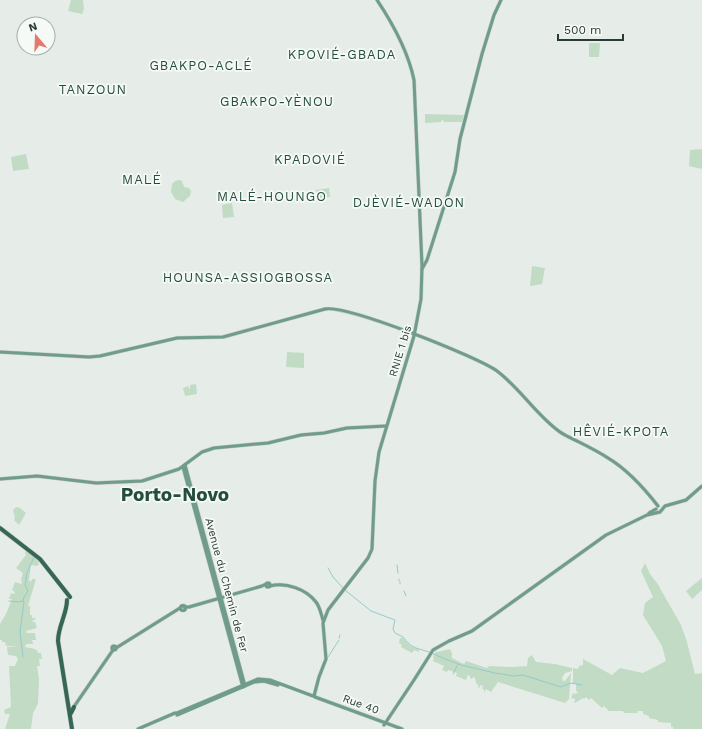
<svg xmlns="http://www.w3.org/2000/svg" width="702" height="729" font-family="'Work Sans',sans-serif">
<style>
.green{fill:#c1dbc5}
.lines{fill:none;stroke-linecap:round;stroke-linejoin:round}
.stream{stroke:#95cacb;stroke-width:1}
.major-casing{stroke:#c3c9c6;stroke-width:4}
.highway-casing{stroke:#c3c9c6;stroke-width:5}
.major{stroke:#709d8b;stroke-width:3}
.highway{stroke:#366655;stroke-width:4}
.labels{text-anchor:middle;stroke-width:3.5;stroke-linejoin:round;paint-order:stroke}
.street-label{font-size:11px;fill:#273d34;stroke:#f6faf7}
.quarter-label{font-size:13px;letter-spacing:1px;fill:#254d3d;stroke:#f6faf7}
.town-label{font-size:19px;font-weight:bold;fill:#254d3d;stroke:#f6faf7}
</style>
<rect width="100%" height="100%" fill="#e6ede9"/>
<g class="green">
<polygon points="71,0 83,0 84,9 82,14 68,11"/>
<polygon points="589,43 600,43 599,57 589,57"/>
<polygon points="425,114 464,115 462,122 444,122 443,120 441,121 441,122 425,123"/>
<polygon points="702,149 702,169 689,166 690,150"/>
<polygon points="26,154 29,169 13,171 11,157"/>
<polygon points="180,180 182,181 184,187 189,188 191,191 190,196 183,202 175,199 171,192 172,184 175,181"/>
<polygon points="329,188 330,197 317,198 316,190"/>
<polygon points="232,203 234,217 223,218 222,205"/>
<polygon points="532,266 545,268 542,284 530,286"/>
<polygon points="287,352 304,353 304,368 286,367"/>
<polygon points="196,384 197,394 185,396 183,388 188,386 190,390 190,385"/>
<polygon points="16,507 20,508 26,513 19,525 14,520 15,518 13,510"/>
<polygon points="26,550 41,561 38,563 39,564 38,566 31,565 29,580 31,582 32,579 36,579 28,606 30,606 30,615 32,615 32,618 35,618 36,619 31,621 35,622 37,628 26,631 27,633 35,633 36,640 32,640 33,644 26,644 25,647 35,649 35,650 37,650 38,653 41,653 42,659 39,659 40,666 37,666 39,679 38,704 33,713 31,729 5,729 10,714 5,714 4,710 11,707 9,666 15,666 18,659 16,656 8,655 7,647 18,646 6,646 5,642 2,642 2,640 0,640 0,624 6,614 12,599 9,599 11,593 14,594 15,592 12,590 15,582 22,584 21,579 23,573 16,568 26,555 25,553"/>
<polygon points="645,563 650,574 657,583 681,625 687,642 695,674 702,673 702,729 673,729 673,727 671,727 671,723 658,722 658,720 649,718 649,716 643,714 643,711 638,711 637,713 624,713 623,711 609,711 604,706 602,708 591,698 589,700 586,697 584,699 583,698 575,703 574,702 575,700 574,698 571,699 573,693 576,694 578,692 576,691 576,684 573,683 573,668 578,669 579,666 583,665 583,659 612,675 620,668 643,673 666,661 662,646 643,615 645,603 653,597 641,571"/>
<polygon points="702,578 702,590 692,599 686,591"/>
<polygon points="400,638 403,638 410,646 419,650 419,652 414,650 412,653 401,647 402,645 399,643"/>
<polygon points="450,649 452,653 452,658 464,664 466,661 487,668 489,666 513,667 527,666 528,658 532,655 536,662 555,664 572,668 572,671 565,673 562,678 563,681 565,681 571,673 569,699 565,703 498,682 491,692 486,689 484,693 484,690 482,688 483,686 481,685 479,688 478,687 478,685 476,683 475,678 473,677 472,679 470,678 470,676 468,675 466,680 456,676 457,673 448,670 447,672 442,670 444,666 433,661 434,658 433,657 436,651 437,652"/>
</g>
<g class="lines">
<g class="stream">
<polyline points="397,565 398,573"/>
<polyline points="328,568 333,577 343,588"/>
<polyline points="399,579 399,581"/>
<polyline points="400,582 400,584"/>
<polyline points="345,590 371,611 395,620 393,629 395,633 403,637 410,645 416,648 429,652 445,659 461,665 495,673 514,676 523,675 561,687 571,683 582,685"/>
<polyline points="404,591 406,596"/>
<polyline points="9,601 19,602 21,601 24,602 20,632 23,657"/>
<polyline points="23,601 24,597 28,591 25,585 27,573 34,557"/>
<polyline points="339,638 340,635"/>
<polyline points="328,657 339,640"/>
<polyline points="453,674 458,664"/>
</g>
<g class="major-casing">
<g id="major">
<polyline points="422,269 427,260 455,172 460,139 482,54 494,15 501,0"/>
<path d="M0 352 89 357 100 356 177 338 223 337 325 309C345 304 478 357 497 371 521 389 536 415 560 432 566 436 573 439 579 442 589 447 599 452 608 458 628 470 644 488 658 506"/>
<polyline points="185,465 245,686"/>
<polyline points="183,467 243,687"/>
<polyline points="0,479 37,476 96,483 142,481 179,469 202,452 214,448 268,443 301,435 324,433 347,428 386,426"/>
<polyline points="649,513 656,509"/>
<circle cx="268" cy="585" r="2"/>
<path d="M270 586C286 582 306 589 316 602 320 607 321 614 323 620"/>
<circle cx="183" cy="608" r="2.5"/>
<polyline points="184,607 189,607 262,586 266,584"/>
<circle cx="114" cy="648" r="2"/>
<polyline points="116,648 180,608"/>
<path d="M314 696 319 677 326 659 323 623 328 610 368 558 372 549 375 481 379 452 414 336 421 299 422 266 414 80C408 51 393 24 377 0"/>
<polyline points="315,697 402,729"/>
<polyline points="73,708 113,650"/>
<polyline points="177,713 258,679 270,680 313,696"/>
<polyline points="177,715 254,682 264,681 278,685"/>
<polyline points="384,725 414,680 433,650 449,641 472,631 606,535 647,515 660,512 665,506 686,500 702,486"/>
<polyline points="138,729 175,713"/>
</g>
</g>
<g class="highway-casing">
<g id="highway">
<polyline points="0,528 40,559 70,597"/>
<path d="M67 600C67 614 58 626 58 641L72 729"/>
<polyline points="71,713 74,707"/>
</g>
</g>
<use href="#major" class="major"/>
<use href="#highway" class="highway"/>
</g>
<g class="labels">
<g class="street-label">
<text transform="translate(400 351) rotate(-73)" y="4">RNIE 1 bis</text>
<text transform="translate(227 585) rotate(75)" y="4">Avenue du Chemin de Fer</text>
<text transform="translate(361 704) rotate(20)" y="4">Rue 40</text>
</g>
<g class="quarter-label">
<text x="342" y="59">KPOVIÉ-GBADA</text>
<text x="201" y="70">GBAKPO-ACLÉ</text>
<text x="93" y="94">TANZOUN</text>
<text x="277" y="106">GBAKPO-YÈNOU</text>
<text x="310" y="164">KPADOVIÉ</text>
<text x="142" y="184">MALÉ</text>
<text x="272" y="201">MALÉ-HOUNGO</text>
<text x="409" y="207">DJÈVIÉ-WADON</text>
<text x="248" y="282">HOUNSA-ASSIOGBOSSA</text>
<text x="621" y="436">HÊVIÉ-KPOTA</text>
</g>
<g class="town-label">
<text x="175" y="501">Porto-Novo</text>
</g>
</g>
<g transform="translate(36 36) rotate(341)"><circle r="19" fill="#f6faf7" stroke="#a3aea9"/>
<path d="M0-3L7 15L0 10L-7 15Z" fill="#e27b6f"/>
<text y="-6" font-size="11" font-weight="bold" text-anchor="middle" fill="#273d34">N</text>
</g>
<path d="M558 34v6h65v-6" fill="none" stroke="#273d34" stroke-width="2"/>
<text x="564" y="34" font-size="12" fill="#273d34" stroke="#f6faf7" stroke-width="3" paint-order="stroke">500 m</text>
</svg>
